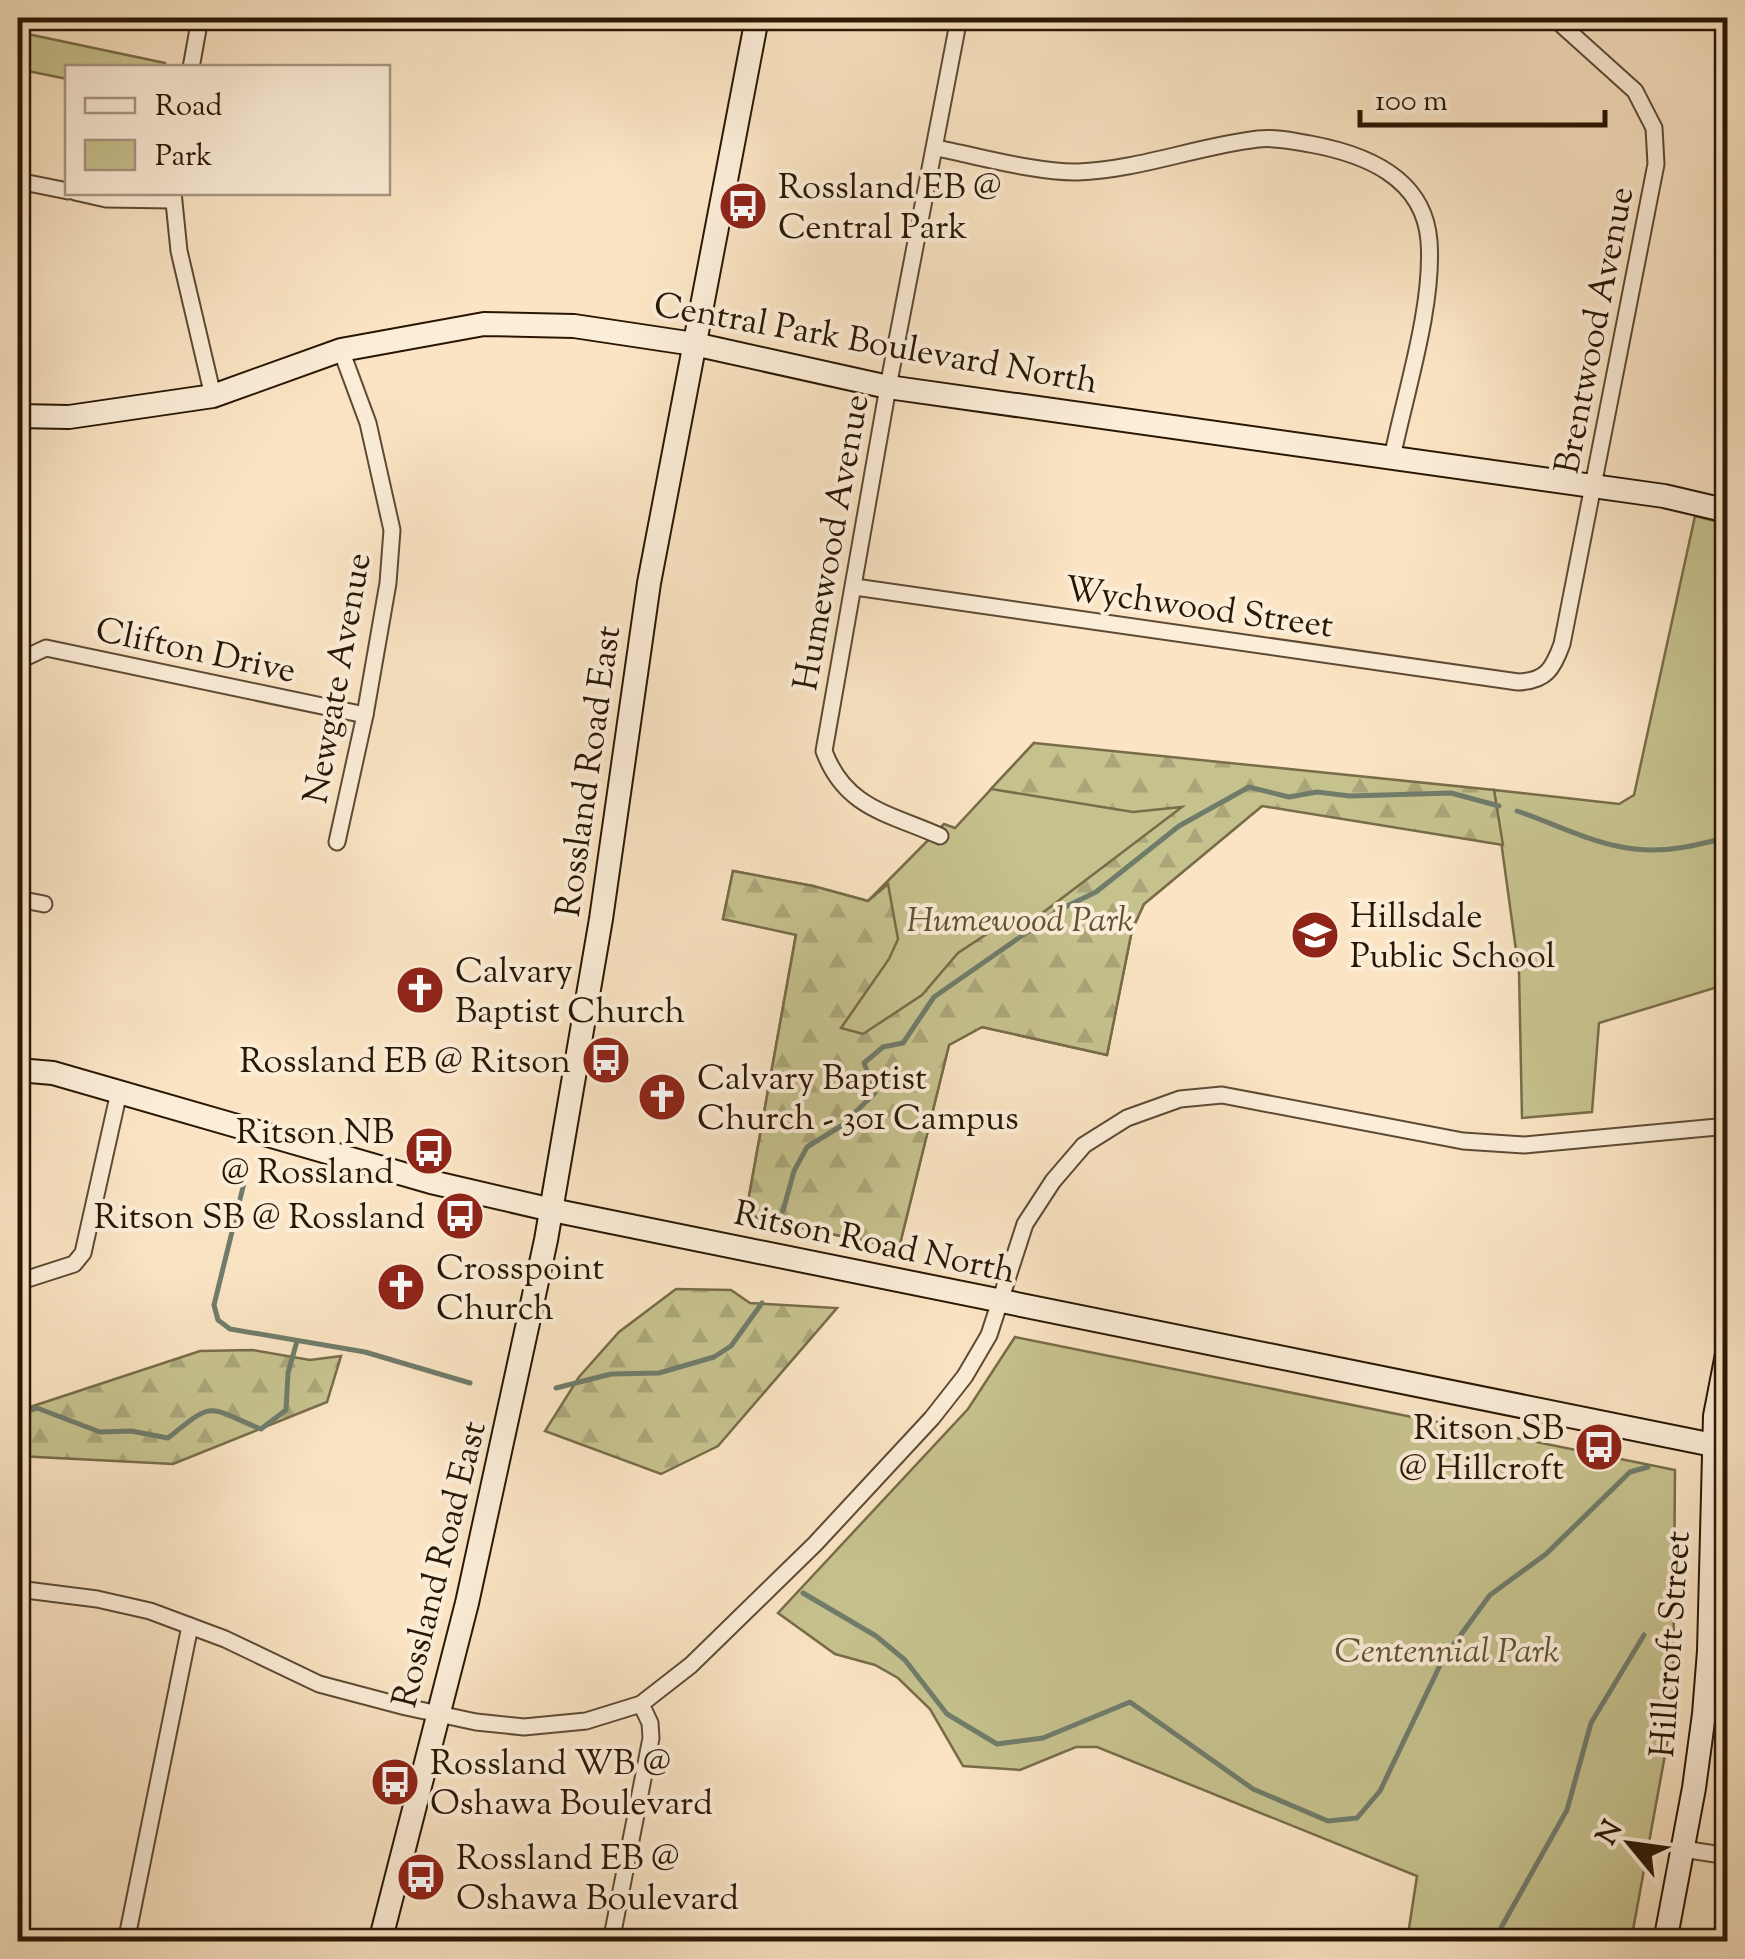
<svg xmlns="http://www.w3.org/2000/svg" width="1745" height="1959" font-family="'Sorts Mill Goudy',serif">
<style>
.green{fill:#c6c28e;stroke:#786c49;stroke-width:2.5}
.forest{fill:url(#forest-firs);stroke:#786c49;stroke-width:2.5}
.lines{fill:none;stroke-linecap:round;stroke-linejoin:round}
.stream{stroke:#707c6b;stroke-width:5}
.street-casing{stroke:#5d4a34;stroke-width:19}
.secondary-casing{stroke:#291704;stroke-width:26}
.street{stroke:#fcedd8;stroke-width:15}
.secondary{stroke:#fcedd8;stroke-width:22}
.labels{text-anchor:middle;stroke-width:8;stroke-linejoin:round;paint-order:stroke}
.poi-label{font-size:35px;fill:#291704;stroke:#fcedd8;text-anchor:start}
.street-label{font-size:35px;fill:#291704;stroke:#fcedd8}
.park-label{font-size:35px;font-style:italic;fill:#605334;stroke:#fcedd8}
</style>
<defs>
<pattern id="forest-firs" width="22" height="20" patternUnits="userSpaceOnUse" patternTransform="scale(2.5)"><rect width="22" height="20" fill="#c6c28e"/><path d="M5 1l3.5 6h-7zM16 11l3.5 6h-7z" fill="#aaa679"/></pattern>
</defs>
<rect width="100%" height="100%" fill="#fae4c3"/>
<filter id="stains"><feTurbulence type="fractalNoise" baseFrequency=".002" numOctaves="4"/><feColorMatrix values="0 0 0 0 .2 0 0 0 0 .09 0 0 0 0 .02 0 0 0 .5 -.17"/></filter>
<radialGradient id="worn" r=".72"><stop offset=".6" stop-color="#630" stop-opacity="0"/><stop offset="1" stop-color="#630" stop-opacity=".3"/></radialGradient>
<g class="green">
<polygon points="18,32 165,63 164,67 68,68 67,79 18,69"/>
<polygon points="1695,516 1727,524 1727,977 1718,987 1599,1023 1592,1112 1522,1118 1519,972 1494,790 1619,804 1634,795"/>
<polygon points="1034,743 1262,806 1144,904 1132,930 1107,1055 982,1027 949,1045 899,1248 764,1220 746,1213 796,934 723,919 733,871 813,886 868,901 944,824 955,828"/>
<polygon points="1015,1337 1675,1470 1673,1711 1631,1941 1407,1941 1417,1876 1097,1747 1076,1747 1020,1770 963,1766 930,1709 898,1678 875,1665 835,1654 778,1613 968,1409"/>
</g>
<g class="forest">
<polygon points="1034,743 1494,790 1503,845 1262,806 1144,904 1132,930 1107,1055 982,1027 949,1045 899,1248 764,1220 746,1213 796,935 723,919 733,871 813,886 868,901 888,884 898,939 889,959 841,1028 863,1034 922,995 958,953 1002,924 1041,914 1182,807 1133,812 991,789"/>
<polygon points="676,1289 731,1290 750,1303 837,1308 718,1446 661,1474 545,1431 579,1377 619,1332"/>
<polygon points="253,1350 310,1360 341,1356 327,1402 173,1464 18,1456 18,1411 200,1351"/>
</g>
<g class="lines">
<g class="stream">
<path d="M1517 811C1556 824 1594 845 1635 849 1667 853 1698 845 1728 837"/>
<polyline points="244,1183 214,1305 218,1320 230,1329 365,1352 470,1383"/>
<polyline points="783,1211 794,1171 807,1147 841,1126 875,1093 864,1063 883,1047 903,1043 934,997 1059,910 1096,892 1179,826 1249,787 1289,797 1317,792 1350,796 1451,793 1499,806"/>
<polyline points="556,1388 611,1374 659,1373 714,1357 731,1346 762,1303"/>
<path d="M18 1414 37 1408 100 1432 131 1431 168 1438C216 1399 206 1407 261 1429L286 1410 288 1373 297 1341"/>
<polyline points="803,1593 876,1636 905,1660 947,1714 997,1744 1043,1738 1130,1702 1253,1789 1328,1821 1357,1818 1380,1791 1443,1659 1490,1595 1546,1554 1630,1472 1648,1467"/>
<polyline points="1493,1942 1567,1810 1591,1723 1644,1635"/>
</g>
<g class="street-casing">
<g id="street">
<polyline points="191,68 200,18"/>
<path d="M936 148C978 156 1037 173 1078 172 1138 170 1198 146 1258 139 1275 137 1293 141 1310 144 1365 154 1424 177 1429 241 1434 305 1405 394 1392 458"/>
<polyline points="18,181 68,191"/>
<polyline points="75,192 106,199 172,200"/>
<polyline points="173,192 179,251 213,396"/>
<path d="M855 587 1518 682C1546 681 1553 669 1562 644L1656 164 1654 128 1635 91 1554 18"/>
<polyline points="18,661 46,648 365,715"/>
<path d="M940 836C888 813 845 808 824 751L888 387 959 18"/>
<polyline points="337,842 365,715 388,583 392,530 368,423 341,350"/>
<polyline points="18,899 44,904"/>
<polyline points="18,1282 74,1264 83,1253 119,1092"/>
<polyline points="18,1589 97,1599 150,1611 225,1639 319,1684 406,1707 476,1722 524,1727 586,1721 641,1704 691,1665 815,1544 932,1418 965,1376 989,1335 1025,1224 1053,1181 1084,1145 1127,1118 1180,1099 1222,1095 1463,1141 1524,1145 1728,1126"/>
<polyline points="1683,1849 1728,1856"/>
<polyline points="126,1942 190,1626"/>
<polyline points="611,1942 651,1738 650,1723 641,1704"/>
</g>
</g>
<g class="secondary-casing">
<g id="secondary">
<polyline points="18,416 69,417 213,396 341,350 484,324 574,326 694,344 888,387 1664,496 1728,511"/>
<polyline points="18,1070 53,1073 431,1182 552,1210 1728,1448"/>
<polyline points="380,1942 467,1603 546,1240 601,919 649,583 757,18"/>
<polyline points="1665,1942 1694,1788 1704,1714 1709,1651 1715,1416 1728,1349"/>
</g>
</g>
<use href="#street" class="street"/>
<use href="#secondary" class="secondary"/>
</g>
<defs>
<g id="bus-disc" transform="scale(2.5)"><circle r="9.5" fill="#8f2418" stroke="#fcedd8"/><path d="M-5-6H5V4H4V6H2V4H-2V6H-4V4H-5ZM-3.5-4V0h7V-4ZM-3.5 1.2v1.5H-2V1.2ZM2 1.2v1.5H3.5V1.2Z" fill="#fff"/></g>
<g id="school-disc" transform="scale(2.5)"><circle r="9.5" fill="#8f2418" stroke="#fcedd8"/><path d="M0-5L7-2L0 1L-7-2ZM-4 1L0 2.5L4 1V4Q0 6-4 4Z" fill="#fff"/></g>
<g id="church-disc" transform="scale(2.5)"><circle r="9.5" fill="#8f2418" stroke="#fcedd8"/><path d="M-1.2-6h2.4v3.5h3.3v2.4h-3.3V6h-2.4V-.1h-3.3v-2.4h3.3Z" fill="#fff"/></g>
</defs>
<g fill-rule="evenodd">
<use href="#bus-disc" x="743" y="206"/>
<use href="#school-disc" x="1315" y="935"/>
<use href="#church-disc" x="420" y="990"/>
<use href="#bus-disc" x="606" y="1060"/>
<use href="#church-disc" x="662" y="1097"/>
<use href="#bus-disc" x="429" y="1151"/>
<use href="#bus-disc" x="460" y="1216"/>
<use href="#church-disc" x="401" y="1287"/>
<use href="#bus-disc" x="1599" y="1447"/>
<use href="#bus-disc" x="395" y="1782"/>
<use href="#bus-disc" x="421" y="1877"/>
</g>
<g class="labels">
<g class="poi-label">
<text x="778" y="198">Rossland EB @<tspan x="778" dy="40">Central Park</tspan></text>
<text x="1350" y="927">Hillsdale<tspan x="1350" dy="40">Public School</tspan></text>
<text x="455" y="982">Calvary<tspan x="455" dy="40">Baptist Church</tspan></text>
<text x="571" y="1072" text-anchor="end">Rossland EB @ Ritson</text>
<text x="697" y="1089">Calvary Baptist<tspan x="697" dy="40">Church - 301 Campus</tspan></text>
<text x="394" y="1143" text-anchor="end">Ritson NB<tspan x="394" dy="40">@ Rossland</tspan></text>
<text x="425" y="1228" text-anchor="end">Ritson SB @ Rossland</text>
<text x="436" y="1279">Crosspoint<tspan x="436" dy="40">Church</tspan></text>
<text x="1564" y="1439" text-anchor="end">Ritson SB<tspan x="1564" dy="40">@ Hillcroft</tspan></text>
<text x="430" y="1774">Rossland WB @<tspan x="430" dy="40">Oshawa Boulevard</tspan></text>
<text x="456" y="1869">Rossland EB @<tspan x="456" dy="40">Oshawa Boulevard</tspan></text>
</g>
<g class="street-label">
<text transform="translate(1593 330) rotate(-79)" y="12">Brentwood Avenue</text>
<text transform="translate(876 342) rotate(10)" y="12">Central Park Boulevard North</text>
<text transform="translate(830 542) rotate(-80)" y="12">Humewood Avenue</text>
<text transform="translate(1199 606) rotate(8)" y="12">Wychwood Street</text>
<text transform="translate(196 649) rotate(12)" y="12">Clifton Drive</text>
<text transform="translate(336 678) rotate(-80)" y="12">Newgate Avenue</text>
<text transform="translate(587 771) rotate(-82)" y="12">Rossland Road East</text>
<text transform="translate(875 1241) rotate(12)" y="12">Ritson Road North</text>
<text transform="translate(438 1564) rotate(-76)" y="12">Rossland Road East</text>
<text transform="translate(1669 1644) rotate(-86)" y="12">Hillcroft Street</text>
</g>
<g class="park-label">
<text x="1020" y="931">Humewood Park</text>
<text x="1447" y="1662">Centennial Park</text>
</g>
</g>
<rect width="1745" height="1959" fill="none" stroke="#fae4c3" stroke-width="60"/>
<rect x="20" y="20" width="1705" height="1919" fill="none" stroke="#291704" stroke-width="5"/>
<rect x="30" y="30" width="1685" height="1899" fill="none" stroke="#291704" stroke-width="2.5"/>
<rect x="65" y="65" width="325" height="130" fill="#fcedd8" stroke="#a89783" stroke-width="2.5"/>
<rect x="85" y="98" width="50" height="15" fill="#fcedd8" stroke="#a89783" stroke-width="2.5"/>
<text x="155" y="115" font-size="30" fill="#291704">Road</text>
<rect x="85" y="140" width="50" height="30" fill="#c6c28e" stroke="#a89783" stroke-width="2.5"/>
<text x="155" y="165" font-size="30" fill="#291704">Park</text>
<g transform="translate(1630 1844) rotate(299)" stroke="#fcedd8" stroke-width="8" paint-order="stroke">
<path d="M0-8L18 38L0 25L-18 38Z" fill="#291704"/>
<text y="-15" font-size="28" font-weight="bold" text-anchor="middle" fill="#291704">N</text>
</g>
<path d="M1360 110v15h245v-15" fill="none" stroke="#291704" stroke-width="5"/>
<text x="1375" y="110" font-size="30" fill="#291704" stroke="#fcedd8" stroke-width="8" paint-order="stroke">100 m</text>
<rect width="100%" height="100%" filter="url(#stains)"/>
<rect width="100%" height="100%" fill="url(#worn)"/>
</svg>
